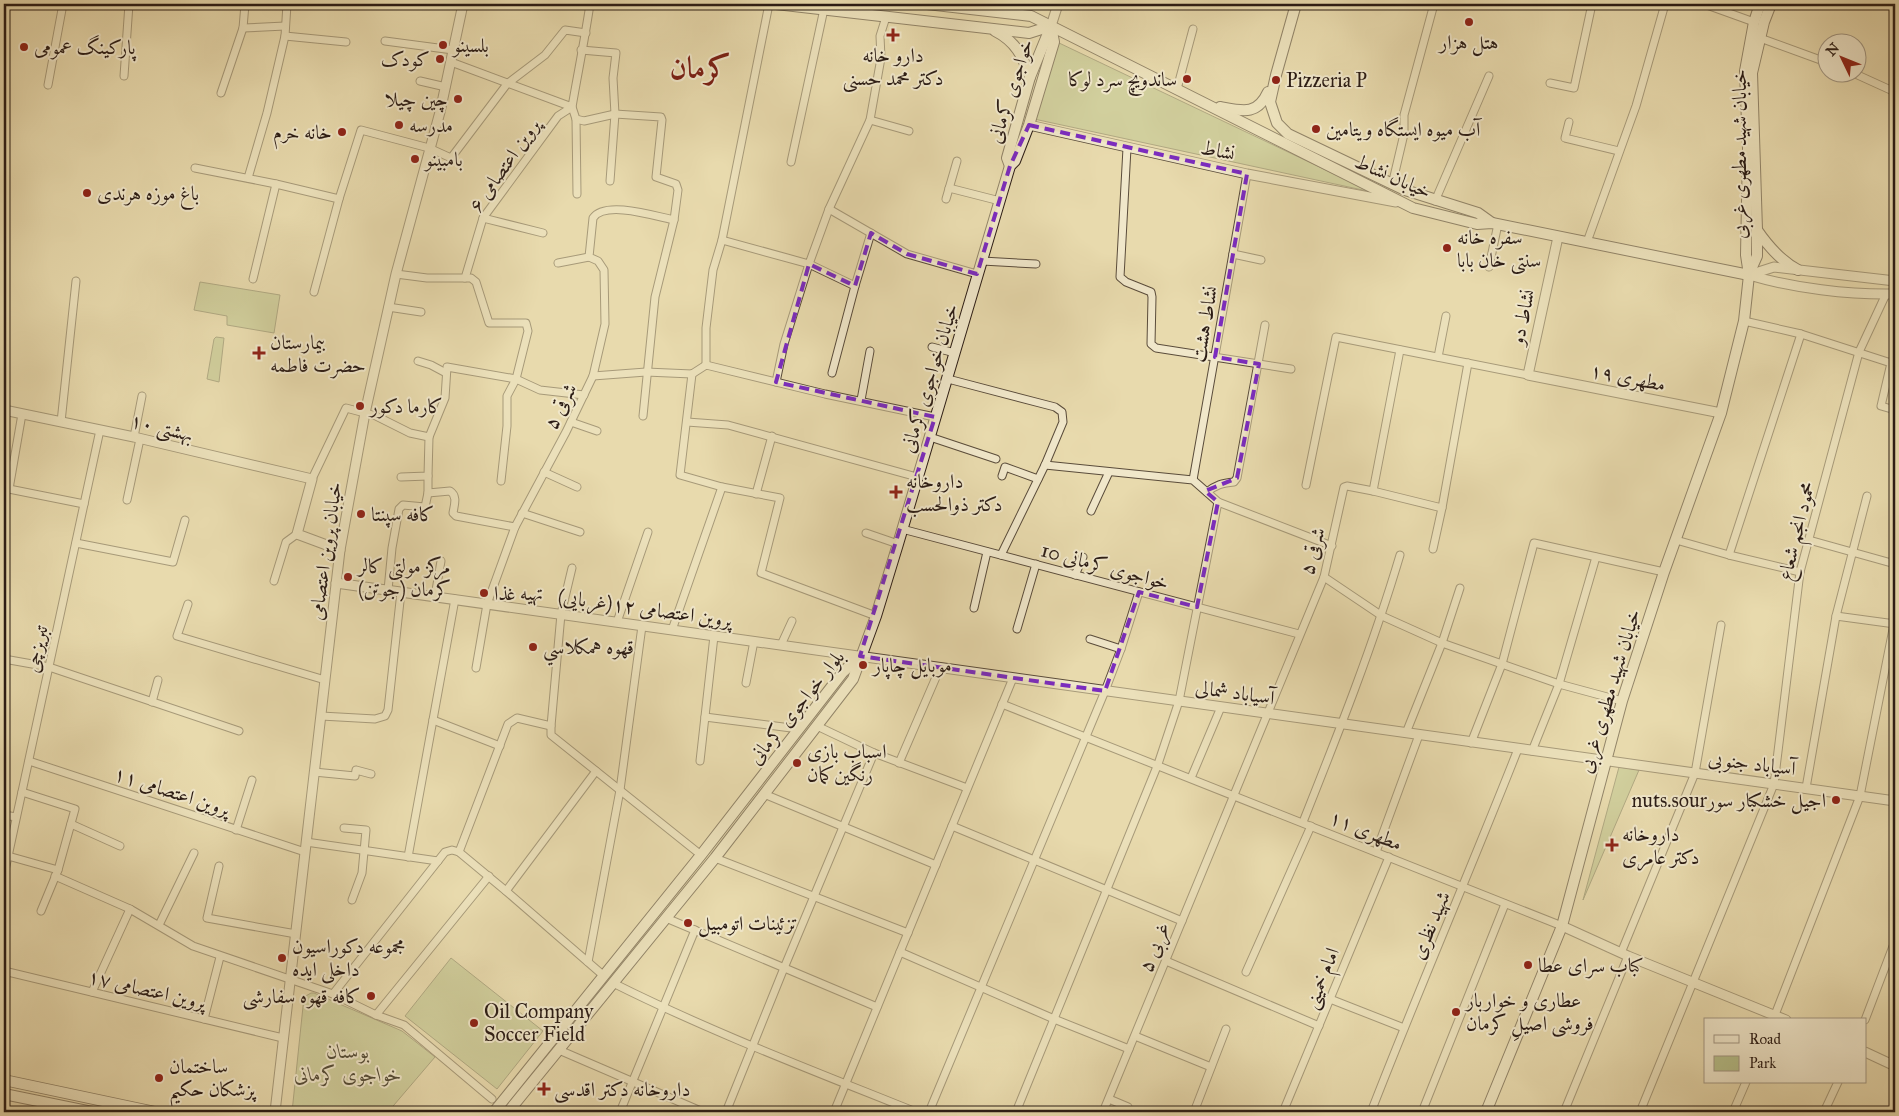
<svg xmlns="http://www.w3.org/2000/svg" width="1899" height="1116" font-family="'IM FELL Great Primer',Amiri,serif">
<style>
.green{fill:#b6c08a;stroke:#706e50}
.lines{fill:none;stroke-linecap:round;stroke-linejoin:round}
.minor-casing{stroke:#5a4c3b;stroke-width:9}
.tertiary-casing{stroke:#5a4c3b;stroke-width:11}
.secondary-casing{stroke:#2b1c15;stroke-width:12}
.minor{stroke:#f0e7ca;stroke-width:7}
.tertiary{stroke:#f0e7ca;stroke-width:9}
.secondary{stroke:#f0e7ca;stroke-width:10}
.marked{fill:none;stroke:#7b2cbf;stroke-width:4;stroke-dasharray:10 6;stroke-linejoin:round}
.poi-dot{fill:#8f2418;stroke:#f0e7ca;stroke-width:2}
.labels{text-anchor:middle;stroke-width:4;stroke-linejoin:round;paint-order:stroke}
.poi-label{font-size:20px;fill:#2b1c15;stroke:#f0e7ca;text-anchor:start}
.street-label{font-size:20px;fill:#2b1c15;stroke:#f0e7ca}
.park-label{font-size:20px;font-style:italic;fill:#554d38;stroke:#f0e7ca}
.town-label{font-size:30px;font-weight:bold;fill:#7a1f14;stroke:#f0e7ca}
</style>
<rect width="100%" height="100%" fill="#e8daad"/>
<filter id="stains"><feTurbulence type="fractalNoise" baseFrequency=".004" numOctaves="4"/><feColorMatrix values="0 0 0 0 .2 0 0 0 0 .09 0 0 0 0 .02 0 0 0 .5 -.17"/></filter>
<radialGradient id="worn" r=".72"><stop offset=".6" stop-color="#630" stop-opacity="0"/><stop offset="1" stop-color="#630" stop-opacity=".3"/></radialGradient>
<g class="green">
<polygon points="1057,42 1372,192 1034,119"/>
<polygon points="200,282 280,295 274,333 227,325 227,316 194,310"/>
<polygon points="216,337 224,338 219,382 207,379 214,339"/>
<polygon points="1619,767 1639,770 1583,900"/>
<polygon points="451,958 543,1031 497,1089 405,1016"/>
<polygon points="311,993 314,993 402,1031 435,1057 388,1112 292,1112 304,997"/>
</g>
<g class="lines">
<g class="minor-casing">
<g id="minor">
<polyline points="1704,4 1754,22"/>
<polyline points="243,28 285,26"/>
<polyline points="285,36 346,42"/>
<polyline points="1760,38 1826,62"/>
<polyline points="385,41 453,50"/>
<polyline points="581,50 616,53 613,78 615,114 610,181"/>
<path d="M451 62 572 107C578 72 585 38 590 4"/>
<polyline points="1851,72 1895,92"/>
<polyline points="124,76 129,4"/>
<polyline points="420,81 446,87"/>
<polyline points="1550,83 1574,88 1592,4"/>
<polyline points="48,85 63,4"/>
<polyline points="1177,89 1193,29"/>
<polyline points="221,93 243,28 245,4"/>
<polyline points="576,119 577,194"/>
<polyline points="870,120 909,131"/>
<polyline points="1569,122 1565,138 1619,151"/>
<polyline points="1127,148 1120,277 1126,282 1151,292 1152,297 1151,344 1156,348 1291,369"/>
<polyline points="791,162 824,9"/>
<polyline points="195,168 276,184 339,199"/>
<polyline points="248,178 267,113 285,36 287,4"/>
<polyline points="1392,185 1404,134 1404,115 1434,4"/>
<polyline points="949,188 1000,201"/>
<polyline points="946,199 957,161"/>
<polyline points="1435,201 1489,76"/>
<polyline points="829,209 907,254 977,274"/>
<polyline points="483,218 543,233"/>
<polyline points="722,240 809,264 829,209 870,120 881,58 880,36 886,17"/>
<polyline points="1587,242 1636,106 1665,4"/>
<polyline points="1233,254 1261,260"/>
<polyline points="982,261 1036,264"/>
<polyline points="558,263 589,257"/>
<polyline points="1489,267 1498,224"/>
<polyline points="396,274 427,278 465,278 483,218 558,116 572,107 576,119 584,121 615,114 661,117 662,120 656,177 676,184 678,190 674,220 655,297 643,416"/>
<polyline points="465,278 471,278 476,282 489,323 526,323 528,331 516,379 507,396 507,426 501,481"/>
<polyline points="253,279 276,184"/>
<polyline points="314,292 339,199 361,130 429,148 451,158 507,84 545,55 565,30 586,33"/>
<polyline points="388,307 421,312"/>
<polyline points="1744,321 1801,334 1891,363 1881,406 1895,410"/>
<polyline points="932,347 955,353"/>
<polyline points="1438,357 1446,316"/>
<polyline points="418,361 431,365 446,373"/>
<polyline points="706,365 706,328 713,270 722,240 769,4"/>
<polyline points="832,373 855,286 871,233"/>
<polyline points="692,374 680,475 722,487 780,498 761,573 876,616"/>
<polyline points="692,374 706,365 825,394 935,417"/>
<polyline points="593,376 646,372 692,374"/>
<polyline points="948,379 1055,407 1062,412 1063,422 1045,465 1001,555"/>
<polyline points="776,382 784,344 809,264 855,286"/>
<polyline points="861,400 870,351"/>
<polyline points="61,422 76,281"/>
<polyline points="571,422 597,431"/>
<polyline points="687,422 728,425 917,477"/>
<polyline points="134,437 142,396"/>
<polyline points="429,437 445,398 447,367 516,379 540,390 584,395"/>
<polyline points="930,437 996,459"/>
<polyline points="1045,465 1193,480 1218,502 1332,546"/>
<polyline points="544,472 577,487"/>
<polyline points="1002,476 1005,467 1038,479"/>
<polyline points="312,479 346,408 376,416 410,433 429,437 428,476 401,477"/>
<polyline points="1193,480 1247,174"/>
<polyline points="1306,485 1336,337 1528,375"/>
<polyline points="4,488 84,504"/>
<polyline points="9,489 22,414"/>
<polyline points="1373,491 1400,350"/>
<path d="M1207 492C1216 485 1222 483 1234 482L1237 478 1265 325"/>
<path d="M428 493 450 491C458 496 454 506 453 513L456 516 515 527"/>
<polyline points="756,494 772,436"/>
<polyline points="4,497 6,488"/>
<polyline points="127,500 140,439"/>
<polyline points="1091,511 1109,472"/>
<polyline points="522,513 580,532"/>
<polyline points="902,529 1299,634"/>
<polyline points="866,533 898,544"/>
<polyline points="1676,540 1729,555 1800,572"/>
<polyline points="1809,540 1895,564"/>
<polyline points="76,543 173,562 185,520"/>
<polyline points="1433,549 1442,508 1468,363"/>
<polyline points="1729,555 1801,334"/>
<polyline points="1075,575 1083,557"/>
<polyline points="1324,577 1382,616 1442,643 1559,684 1622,701"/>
<polyline points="274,581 286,542 297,534"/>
<polyline points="388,590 392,548 399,509 403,505 425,507 428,493 428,476"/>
<polyline points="435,596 441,561"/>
<polyline points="188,604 177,636 325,680"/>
<polyline points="974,608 987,552"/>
<polyline points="1836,616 1895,624"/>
<polyline points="617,622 648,532"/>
<polyline points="1017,629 1036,564"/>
<polyline points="672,630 722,487"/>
<polyline points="1090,639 1121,649"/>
<polyline points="781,645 792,621"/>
<polyline points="4,659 49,667 239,731"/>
<path d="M476 668 487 604 515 527 566 432 593 376 605 324 604 270 598 261 589 257 593 218C605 200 655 216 674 220"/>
<polyline points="746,683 754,641"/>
<polyline points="152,702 158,680"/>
<polyline points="1002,704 1562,926"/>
<polyline points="321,716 375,719 385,716 388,710 401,592"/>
<polyline points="705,717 799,729"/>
<polyline points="433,720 500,746"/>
<polyline points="551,726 551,735 701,855"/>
<polyline points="817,726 874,753 967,788"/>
<polyline points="1406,733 1442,643 1460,588"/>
<polyline points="1471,743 1502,664 1534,543 1664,572"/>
<polyline points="1532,751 1559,684 1596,557"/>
<polyline points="29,761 305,852"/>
<polyline points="700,761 714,636"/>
<polyline points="899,763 940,668"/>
<polyline points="314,772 355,776 356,770 371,774"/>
<polyline points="1191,778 1221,707"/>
<polyline points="1806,788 1836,616 1867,496"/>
<polyline points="22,792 75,809 58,870 41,911"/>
<polyline points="764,794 936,865"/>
<polyline points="4,815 16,817"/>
<path d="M1303 822C1338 734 1373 646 1400 555"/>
<polyline points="71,824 120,846"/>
<polyline points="952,826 1182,921"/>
<polyline points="344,828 366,830 362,873 352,900"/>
<polyline points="236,830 252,780"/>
<polyline points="306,842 438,861"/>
<polyline points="459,852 508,724 517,718 551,726 561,614 572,568"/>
<polyline points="1376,852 1419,735"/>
<polyline points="8,856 58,870"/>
<polyline points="408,857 455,599"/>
<polyline points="715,858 908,933"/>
<polyline points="219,866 207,918 296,934"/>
<polyline points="4,875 100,430"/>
<polyline points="55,876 130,909 193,946 333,994 376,1015 404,1025 492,1099"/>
<polyline points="506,891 596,771"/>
<polyline points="666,918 877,1007"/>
<polyline points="159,925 194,853"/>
<polyline points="900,952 1054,1019 1129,1049"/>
<polyline points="1621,953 1695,773 1721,625"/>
<polyline points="1166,961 1319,1026"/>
<polyline points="588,962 620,790 642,626"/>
<polyline points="4,971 283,1038"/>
<polyline points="1246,972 1311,826"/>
<path d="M613 983C711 1032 814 1071 916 1112"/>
<polyline points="92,992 130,909"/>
<polyline points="333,994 445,852 452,850 459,852 506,891 604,976"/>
<polyline points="1330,999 1404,1028"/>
<polyline points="376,1015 489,876"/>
<polyline points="204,1019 220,957"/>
<polyline points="1773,1020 1860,796 1895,619"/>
<polyline points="1865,1020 1895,941"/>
<polyline points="1135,1036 1211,1067"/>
<polyline points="559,1050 703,1112"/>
<polyline points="1109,1099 1128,1107"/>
<polyline points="620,1112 695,930"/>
<polyline points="726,1112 784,968 874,753"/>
<polyline points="834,1112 1013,678"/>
<polyline points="929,1112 1105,691 1121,649 1139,592"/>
<polyline points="1016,1112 1158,764 1179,701 1218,502"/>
<polyline points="1103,1112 1324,577 1344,487 1347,486 1373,491 1442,508"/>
<polyline points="1194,1112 1226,1029"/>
<polyline points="1283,1112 1389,857"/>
<path d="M1371 1112C1418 991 1470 871 1518 749"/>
<polyline points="1422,1112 1505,904"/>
<polyline points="1564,1112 1628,956"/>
<polyline points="1640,1112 1774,784 1800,572 1859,352 1886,294"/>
<polyline points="1733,1112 1746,1082"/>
<polyline points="1824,1112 1838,1082"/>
</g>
</g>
<g class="tertiary-casing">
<g id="tertiary">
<polyline points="1051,26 1058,4"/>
<polyline points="1029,125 1247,174 1396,202"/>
<polyline points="1558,237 1528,375 1721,413"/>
<polyline points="1749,275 1774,267 1895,281"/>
<path d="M1749 275C1793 288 1849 295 1895 294"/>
<polyline points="4,410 134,437 312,479 297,534 340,550"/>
<polyline points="336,583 1895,801"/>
<polyline points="1562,926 1628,956 1786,1020"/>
<polyline points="1865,1052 1895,1066"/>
<polyline points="275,1112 340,550 365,413 396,274 440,112 463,4"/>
</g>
</g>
<g class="secondary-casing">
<g id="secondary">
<polyline points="776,4 1029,33 1051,26"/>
<polyline points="927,4 1031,16 1413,208 1477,224 1492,223 1749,275"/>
<polyline points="1296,4 1276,75 1270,102 1277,123 1288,134 1405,190 1478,213 1492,223"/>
<path d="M995 31C1015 41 1023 56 1030 77"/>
<path d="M1220 107C1242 111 1257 116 1268 92"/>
<polyline points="1010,166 1007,158 1030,77 1051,26"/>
<path d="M1757 230C1768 246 1781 261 1798 270"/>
<polyline points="1749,274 1757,256 1757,230 1752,73 1764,22 1771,4"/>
<polyline points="4,1080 155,1112"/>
<polyline points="4,1094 92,1112"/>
<polyline points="494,1112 701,855 843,672 859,657"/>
<polyline points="508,1112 715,858 853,679 876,616 898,544 1010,166 1015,161 1029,125 1054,42 1051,26"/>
<polyline points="1486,1112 1562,926 1622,701 1664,572 1721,413 1744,321 1749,275 1746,255 1748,149 1745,71 1754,22 1760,4"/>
</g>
</g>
<use href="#minor" class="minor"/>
<use href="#tertiary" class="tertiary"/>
<use href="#secondary" class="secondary"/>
</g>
<path d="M0 0H1899V1116H0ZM1029 125 1247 174 1215 357 1259 364 1237 478 1205 491 1218 502 1197 607 1139 592 1105 691 860 656 935 417 776 382 809 264 855 286 871 233 907 254 977 274 1010 166Z" fill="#e8daad" fill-opacity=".55" fill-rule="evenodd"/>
<path class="marked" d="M1029 125 1247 174 1215 357 1259 364 1237 478 1205 491 1218 502 1197 607 1139 592 1105 691 860 656 935 417 776 382 809 264 855 286 871 233 907 254 977 274 1010 166Z"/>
<g class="poi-dot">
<circle cx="1469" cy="22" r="5"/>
<path d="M890.5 27.5h5v5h5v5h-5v5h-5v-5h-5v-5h5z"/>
<circle cx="443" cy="45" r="5"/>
<circle cx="24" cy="47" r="5"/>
<circle cx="440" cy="59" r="5"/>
<circle cx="1187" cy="79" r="5"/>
<circle cx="1276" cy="80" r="5"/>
<circle cx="458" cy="99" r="5"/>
<circle cx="399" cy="125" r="5"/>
<circle cx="1316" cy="129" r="5"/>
<circle cx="342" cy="132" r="5"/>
<circle cx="415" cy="159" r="5"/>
<circle cx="87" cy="193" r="5"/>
<circle cx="1447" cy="248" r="5"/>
<path d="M256.5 345.5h5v5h5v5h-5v5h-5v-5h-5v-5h5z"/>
<circle cx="360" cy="406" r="5"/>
<path d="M893.5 484.5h5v5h5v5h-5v5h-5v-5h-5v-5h5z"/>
<circle cx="361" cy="514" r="5"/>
<circle cx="348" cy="577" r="5"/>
<circle cx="484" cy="593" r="5"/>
<circle cx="533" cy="647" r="5"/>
<circle cx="863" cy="665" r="5"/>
<circle cx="797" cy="763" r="5"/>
<circle cx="1836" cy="800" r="5"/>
<path d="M1609.5 837.5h5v5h5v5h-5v5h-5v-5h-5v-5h5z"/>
<circle cx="688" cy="923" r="5"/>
<circle cx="282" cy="958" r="5"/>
<circle cx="1528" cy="965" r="5"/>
<circle cx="371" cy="996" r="5"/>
<circle cx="1456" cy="1012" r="5"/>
<circle cx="474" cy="1023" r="5"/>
<circle cx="159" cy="1078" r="5"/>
<path d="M541.5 1081.5h5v5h5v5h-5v5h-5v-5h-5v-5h5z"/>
</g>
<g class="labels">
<g class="poi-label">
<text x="1469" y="49" text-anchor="middle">هتل هزار</text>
<text x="453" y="52">بلسینو</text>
<text x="34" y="54">پارکینگ عمومی</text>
<text x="893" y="62" text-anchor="middle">دارو خانه<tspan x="893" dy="23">دکتر محمد حسنی</tspan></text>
<text x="430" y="66" text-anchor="end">کودک</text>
<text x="1177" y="86" text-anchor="end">ساندویچ سرد لوکا</text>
<text x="1286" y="87">Pizzeria P</text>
<text x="448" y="106" text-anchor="end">چین چیلا</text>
<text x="409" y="132">مدرسه</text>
<text x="1326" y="136">آب میوه ایستگاه ویتامین</text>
<text x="332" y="139" text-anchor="end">خانه خرم</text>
<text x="425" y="166">بامبینو</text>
<text x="97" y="200">باغ موزه هرندی</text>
<text x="1457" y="244">سفره خانه<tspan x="1457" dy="23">سنتی خان بابا</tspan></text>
<text x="270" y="349">بیمارستان<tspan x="270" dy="23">حضرت فاطمه</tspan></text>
<text x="370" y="413">کارما دکور</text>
<text x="906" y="488">داروخانه<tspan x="906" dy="23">دکتر ذوالحسب</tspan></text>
<text x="371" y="521">کافه سپنتا</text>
<text x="358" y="573">مرکز مولتی کالر<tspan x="358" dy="23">کرمان (جوتن)</tspan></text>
<text x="494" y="600">تهیه غذا</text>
<text x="543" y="654">قهوه همكلاسي</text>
<text x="873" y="672">موبایل چاپار</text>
<text x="807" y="758">اسباب بازی<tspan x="807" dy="23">رنگین‌کمان</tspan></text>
<text x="1826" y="807" text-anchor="end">nuts.sourاجیل خشکبار سور</text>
<text x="1622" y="841">داروخانه<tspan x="1622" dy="23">دکتر عامری</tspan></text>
<text x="698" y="930">تزئینات اتومبیل</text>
<text x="292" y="953">مجموعه دکوراسیون<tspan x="292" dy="23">داخلی ایده</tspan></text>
<text x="1538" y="972">کباب سرای عطا</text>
<text x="361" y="1003" text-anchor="end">کافه قهوه سفارشی</text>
<text x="1466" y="1007">عطاری و خواربار<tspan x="1466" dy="23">فروشی اصیلِ کرمان</tspan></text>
<text x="484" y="1018">Oil Company<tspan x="484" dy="23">Soccer Field</tspan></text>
<text x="169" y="1073">ساختمان<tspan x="169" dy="23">پزشکان حکیم</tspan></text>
<text x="554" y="1096">داروخانه دکتر اقدسی</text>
</g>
<g class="street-label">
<text transform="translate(1010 91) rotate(-72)" y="7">خواجوی کرمانی</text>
<text transform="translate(1218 150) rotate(13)" y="7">نشاط</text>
<text transform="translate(1739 154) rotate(-90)" y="7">خیابان شهید مطهری غربی</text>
<text transform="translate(504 165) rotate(-55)" y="7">پروین اعتصامی ۶</text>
<text transform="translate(1393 176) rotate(24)" y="7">خیابان نشاط</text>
<text transform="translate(1522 317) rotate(-78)" y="7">نشاط دو</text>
<text transform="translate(1204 324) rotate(-80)" y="7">نشاط هشت</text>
<text transform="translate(1628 377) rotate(11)" y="7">مطهری ۱۹</text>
<text transform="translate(929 378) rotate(-73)" y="7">خیابان خواجوی کرمانی</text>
<text transform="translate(560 406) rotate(-63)" y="7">شرقی ۵</text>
<text transform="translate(162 427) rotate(14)" y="7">بهشتی ۱۰</text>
<text transform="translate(1796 531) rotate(-76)" y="7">محمود انجم شعاع</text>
<text transform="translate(325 551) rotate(-82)" y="7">خیابان پروین اعتصامی</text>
<text transform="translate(1312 551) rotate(-75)" y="7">شرقی ۵</text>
<text transform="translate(1105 566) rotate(15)" y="7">خواجوی کرمانی 10</text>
<text transform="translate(645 608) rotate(8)" y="7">پروین اعتصامی ۱۲(غربایی)</text>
<text transform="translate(36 649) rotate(-78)" y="7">تبریزچی</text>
<text transform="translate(1609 691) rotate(-73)" y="7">خیابان شهید مطهری غربی</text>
<text transform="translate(1235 692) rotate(8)" y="7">آسیاباد شمالی</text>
<text transform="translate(796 707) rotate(-51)" y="7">بلوار خواجوی کرمانی</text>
<text transform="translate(1752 763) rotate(7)" y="7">آسیاباد جنوبی</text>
<text transform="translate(172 791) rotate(18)" y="7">پروین اعتصامی ۱۱</text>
<text transform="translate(1366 830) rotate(22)" y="7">مطهری ۱۱</text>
<text transform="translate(1430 925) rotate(-67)" y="7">شهید نظری</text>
<text transform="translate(1154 947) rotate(-68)" y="7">۵ غربی</text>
<text transform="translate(1321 978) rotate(-68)" y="7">امام خمینی</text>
<text transform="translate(147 989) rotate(13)" y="7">پروین اعتصامی ۱۷</text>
</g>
<g class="park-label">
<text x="348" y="1058">بوستان<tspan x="348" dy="23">خواجوی کرمانی</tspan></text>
</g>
<g class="town-label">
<text x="700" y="78">کرمان</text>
</g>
</g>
<rect width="1899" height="1116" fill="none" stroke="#e8daad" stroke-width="20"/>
<rect x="5" y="5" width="1889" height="1106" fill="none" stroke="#2b1c15" stroke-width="2.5"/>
<rect x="10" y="10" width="1879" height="1096" fill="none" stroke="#2b1c15"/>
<rect x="1704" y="1018" width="162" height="65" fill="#f0e7ca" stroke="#a19682"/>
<rect x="1714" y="1035" width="25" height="8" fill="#f0e7ca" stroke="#a19682"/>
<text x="1749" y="1044" font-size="15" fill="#2b1c15">Road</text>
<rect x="1714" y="1056" width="25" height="15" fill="#b6c08a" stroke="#a19682"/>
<text x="1749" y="1068" font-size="15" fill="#2b1c15">Park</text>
<g transform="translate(1842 58) rotate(313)"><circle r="24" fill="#f0e7ca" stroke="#a19682"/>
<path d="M0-4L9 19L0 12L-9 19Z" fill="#8f2418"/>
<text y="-8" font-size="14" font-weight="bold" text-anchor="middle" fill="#2b1c15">N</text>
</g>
<rect width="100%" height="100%" filter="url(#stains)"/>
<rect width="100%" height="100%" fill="url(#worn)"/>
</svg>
